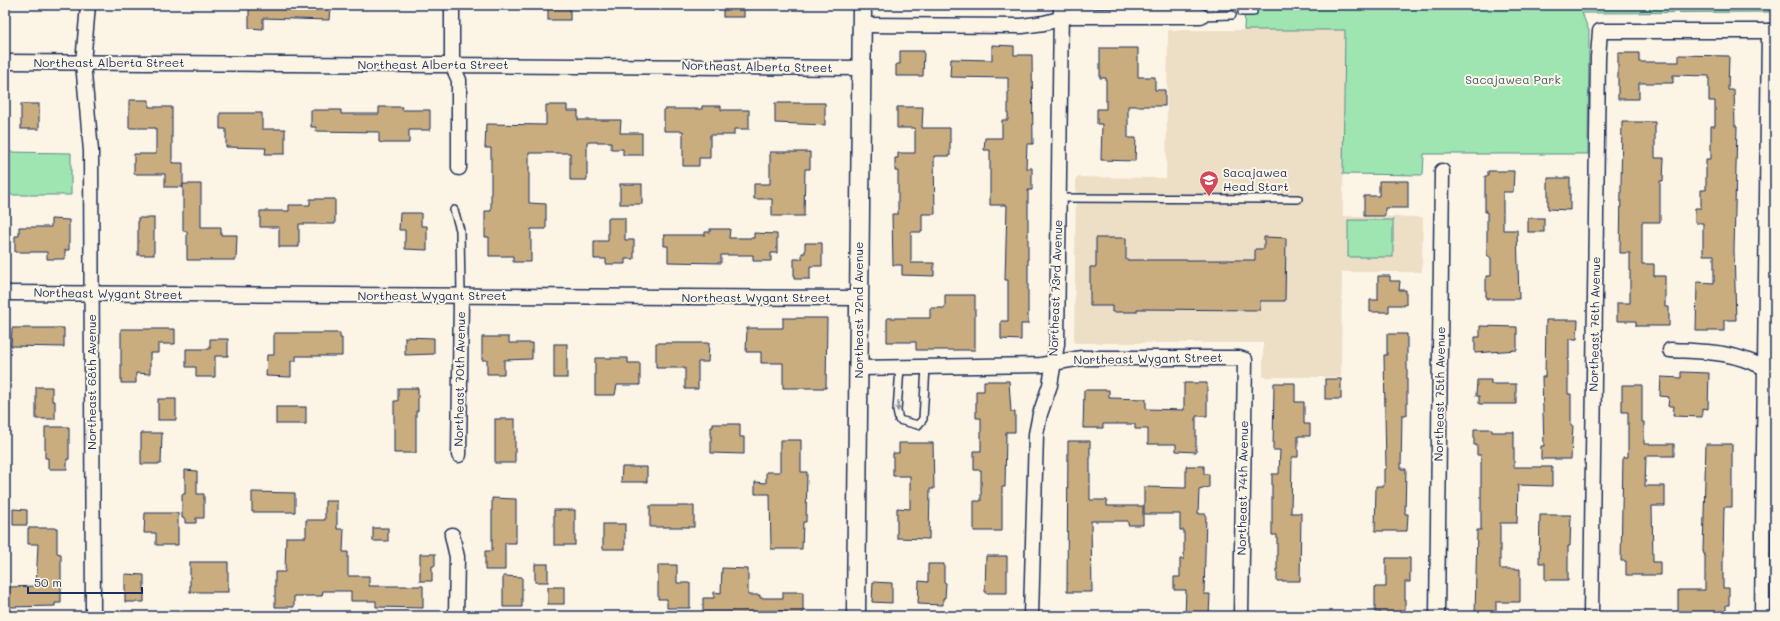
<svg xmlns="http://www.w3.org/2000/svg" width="1780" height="621" font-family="Mali,sans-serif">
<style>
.built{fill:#eddfc6}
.green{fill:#9fe5b2;stroke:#5d8a88}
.building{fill:#caad7f;stroke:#1b2f5e}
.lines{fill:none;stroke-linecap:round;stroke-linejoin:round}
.service-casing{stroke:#1b2f5e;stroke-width:10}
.minor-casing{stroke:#1b2f5e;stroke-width:17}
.tertiary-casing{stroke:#1b2f5e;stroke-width:21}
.service{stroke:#fcf5e5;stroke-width:7}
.minor{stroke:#fcf5e5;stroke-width:14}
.tertiary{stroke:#fcf5e5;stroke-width:18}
.oneway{fill:#8c92a2}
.labels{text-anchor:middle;stroke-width:4;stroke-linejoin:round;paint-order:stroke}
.street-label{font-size:12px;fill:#1b2f5e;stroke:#fcf5e5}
.park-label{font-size:12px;fill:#3c5c73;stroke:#fcf5e5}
.poi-label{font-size:12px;fill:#1b2f5e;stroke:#fcf5e5;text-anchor:start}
</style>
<rect width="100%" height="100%" fill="#fcf5e5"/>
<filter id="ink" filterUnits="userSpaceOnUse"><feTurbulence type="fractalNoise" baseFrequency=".025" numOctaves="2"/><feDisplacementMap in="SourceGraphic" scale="8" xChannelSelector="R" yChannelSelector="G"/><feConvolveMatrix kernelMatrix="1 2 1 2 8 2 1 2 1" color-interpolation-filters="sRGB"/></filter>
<g filter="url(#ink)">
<polygon class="built" points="1168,30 1345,30 1343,216 1423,217 1422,272 1342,272 1341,377 1263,377 1263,343 1074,343 1076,177 1166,178"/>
<g class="green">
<polygon points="1245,5 1775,5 1775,12 1582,13 1589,31 1588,154 1424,154 1423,175 1343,174 1345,30 1244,30"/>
<polygon points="5,152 71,153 71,195 6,195"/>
<rect x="1348" y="220" width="45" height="37"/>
</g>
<g class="building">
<polygon points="249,5 330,5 329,20 263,18 263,29 249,28"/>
<rect x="548" y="5" width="22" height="15"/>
<rect x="723" y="5" width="21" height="12"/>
<polygon points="992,45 1014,46 1014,55 1032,55 1033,144 1027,144 1026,168 1032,168 1032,190 1028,190 1028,324 1021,324 1021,340 1001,339 1001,321 1008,321 1008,280 1005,280 1007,205 990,205 990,150 984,150 985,138 1002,138 1002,120 1008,120 1008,78 950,77 951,59 992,60"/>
<polygon points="1100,48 1138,48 1138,77 1155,77 1155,90 1165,90 1165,106 1128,106 1128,138 1136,138 1135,161 1101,160 1102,124 1097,124 1097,109 1106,109 1106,78 1100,78"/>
<polygon points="900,51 924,51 923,76 896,76 896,64 900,64"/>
<polygon points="1618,53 1639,53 1639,62 1679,62 1679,55 1729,56 1728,90 1734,90 1735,126 1737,126 1734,250 1736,320 1724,320 1724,331 1696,331 1697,282 1714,283 1714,255 1703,255 1703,223 1695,223 1695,208 1701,208 1701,190 1706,190 1706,159 1711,159 1711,126 1715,126 1715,101 1709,101 1709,76 1673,75 1673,83 1639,83 1639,99 1618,99"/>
<polygon points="129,100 149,100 149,107 172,107 172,163 183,163 183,187 165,187 165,174 134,174 134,154 156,154 156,128 129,128"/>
<polygon points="775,103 825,103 825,125 775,123"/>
<rect x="21" y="104" width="18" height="25"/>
<polygon points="546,105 567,105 567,111 578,111 578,120 621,120 620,133 642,133 642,155 623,155 623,149 611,149 611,142 587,142 587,180 570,180 570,153 529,153 529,203 546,204 546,229 531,229 531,262 513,262 513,256 489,256 489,237 485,237 485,211 491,211 491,148 485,148 486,124 546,125"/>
<polygon points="702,106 721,106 721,110 749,110 749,129 734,129 734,135 710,135 710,158 699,158 699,166 683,166 683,131 664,131 664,109 702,109"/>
<polygon points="379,107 402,107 402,110 430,110 430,130 409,130 409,143 383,143 379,142 379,132 316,131 316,127 311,127 311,110 341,110 341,114 379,114"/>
<polygon points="897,107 923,107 922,128 950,128 950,156 934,156 935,214 922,214 922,232 911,232 911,263 934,263 934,276 902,275 902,265 893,265 892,214 898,214 898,171 895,171 895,158 898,158 898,153 915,153 915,128 897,128"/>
<polygon points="220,113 262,113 262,129 285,129 285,154 265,154 266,148 226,147 226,129 220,129"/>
<polygon points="1622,122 1655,122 1655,158 1664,158 1663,181 1660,181 1660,222 1642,222 1642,264 1654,264 1654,276 1665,276 1665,307 1669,307 1669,326 1636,326 1636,321 1617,321 1617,303 1630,303 1630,253 1620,253"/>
<polygon points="770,152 810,152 810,169 805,169 804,216 772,216 772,199 754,199 754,184 770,184"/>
<polygon points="1488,171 1514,171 1513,192 1503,192 1503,230 1517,230 1519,299 1486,299 1486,276 1491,276 1491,258 1487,255 1487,212 1485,212 1485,176 1488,176"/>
<polygon points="1548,178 1570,178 1570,210 1548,209"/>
<polygon points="1379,181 1408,181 1408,208 1385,208 1385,216 1364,216 1364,196 1379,196"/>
<polygon points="183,184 201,184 201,227 221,227 221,235 237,235 236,260 187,260 187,231 183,231"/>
<rect x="620" y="184" width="22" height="20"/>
<polygon points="310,199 335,199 335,224 299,224 299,247 279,247 279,227 260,227 260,211 289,211 289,205 310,205"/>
<polygon points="400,213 421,213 421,226 427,226 427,250 405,249 405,230 399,230"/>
<rect x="138" y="218" width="16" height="37"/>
<polygon points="608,218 625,218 625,240 634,240 634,259 625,259 625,264 606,264 606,259 594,259 594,241 608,241"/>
<rect x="1528" y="218" width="16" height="14"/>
<polygon points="51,219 69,220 69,250 65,250 65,259 47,259 47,252 15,252 15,236 19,236 19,227 51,227"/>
<polygon points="710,229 730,229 729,238 754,238 754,233 777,234 777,253 771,253 771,261 753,261 753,255 721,255 721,263 668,262 668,246 664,246 664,235 705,235 705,232 710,232"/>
<polygon points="1264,237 1286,238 1285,301 1260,301 1260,310 1137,309 1137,312 1112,312 1112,306 1090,306 1090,267 1096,267 1096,238 1126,238 1126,260 1255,260 1255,249 1264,249"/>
<polygon points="805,243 822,243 822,266 810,266 810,279 794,279 794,259 802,259 802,253 805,253"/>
<polygon points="1378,276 1390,276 1390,281 1400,281 1399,290 1406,290 1406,305 1389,305 1389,312 1370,312 1370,300 1378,300"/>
<polygon points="945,295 975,295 975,350 916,350 916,342 887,342 887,318 930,318 930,308 945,308"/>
<polygon points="783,318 827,318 826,388 783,388 783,363 761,363 761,352 746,352 747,328 783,328"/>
<polygon points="1546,320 1578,320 1577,339 1569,339 1569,359 1568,359 1568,394 1571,394 1571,425 1573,425 1571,459 1541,459 1541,446 1544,446 1542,377 1545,377"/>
<polygon points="1480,326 1517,327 1517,350 1475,353 1475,337 1480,337"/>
<polygon points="12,328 64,328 64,347 11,346"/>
<polygon points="121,329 175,329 175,344 158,344 158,353 150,353 150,374 136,373 136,383 121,383"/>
<polygon points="274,333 340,333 340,338 342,338 342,356 296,356 296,361 291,361 291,377 266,376 267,355 274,355"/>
<polygon points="1387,334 1407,334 1407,415 1402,415 1401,469 1406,469 1405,514 1408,514 1407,531 1375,531 1376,486 1384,486 1384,469 1386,469 1384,355 1387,355"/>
<polygon points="405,337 434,338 434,354 405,355"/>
<polygon points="482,337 509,337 509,343 532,343 532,359 504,360 504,374 487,374 487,360 482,360"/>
<polygon points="210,339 228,339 228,356 215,356 215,377 196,377 196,367 186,367 186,349 210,349"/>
<polygon points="656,343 709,343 708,362 698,362 698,389 685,389 685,368 656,368"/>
<rect x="554" y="344" width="13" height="34"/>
<polygon points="595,358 628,358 628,363 640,363 640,385 617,385 615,395 595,395"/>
<polygon points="1681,372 1709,373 1708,409 1702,408 1702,417 1673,416 1674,406 1668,406 1669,397 1660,396 1661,377 1681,378"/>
<rect x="1325" y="379" width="16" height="20"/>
<polygon points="1477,380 1491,380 1491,384 1516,384 1516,404 1479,404 1479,396 1476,396"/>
<polygon points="984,381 1009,381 1011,412 1015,412 1015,432 1006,432 1005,487 1002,487 1002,531 974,531 974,501 981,501 981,470 974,470 974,451 981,451 981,418 976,418 976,391 984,391"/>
<polygon points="1184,383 1207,383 1207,416 1196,416 1196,452 1176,451 1176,444 1148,444 1148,429 1135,429 1135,424 1103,424 1103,428 1083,428 1084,390 1109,390 1109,398 1146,399 1146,409 1184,410"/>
<polygon points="1274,383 1295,383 1295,402 1304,402 1304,424 1310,424 1310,436 1298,436 1298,457 1292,457 1291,513 1301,513 1300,581 1277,581 1277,535 1272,535 1272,474 1279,474 1280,450 1273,450"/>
<polygon points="1622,385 1642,385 1642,422 1644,422 1644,444 1674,444 1674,456 1646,456 1645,486 1665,486 1665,506 1652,506 1653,562 1660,562 1660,575 1626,575 1626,561 1621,561 1623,457 1628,457 1628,412 1622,412"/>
<polygon points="36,387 52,387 52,401 55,401 55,419 36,419"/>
<polygon points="398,388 418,388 418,411 416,411 416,453 394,453 394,401 398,401"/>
<rect x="158" y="399" width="18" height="21"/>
<rect x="276" y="407" width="30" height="17"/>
<rect x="495" y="419" width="20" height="44"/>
<polygon points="713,424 740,424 740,437 744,437 744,454 711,453 711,427 713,427"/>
<polygon points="45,427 69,427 69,459 67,459 67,469 48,469 48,458 45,458"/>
<polygon points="1474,429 1492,429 1492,432 1514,432 1514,467 1552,467 1552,486 1518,485 1517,523 1500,523 1500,569 1520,569 1520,602 1496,602 1496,616 1475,616 1477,530 1481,530 1481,455 1477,455 1477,445 1474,445"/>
<polygon points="141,433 162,433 161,464 141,464"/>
<polygon points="780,440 801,440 801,472 807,472 806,522 803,522 802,549 771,549 770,494 755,494 755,482 766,483 766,472 780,472"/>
<polygon points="1068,441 1090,441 1090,500 1107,500 1107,506 1143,506 1143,525 1128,525 1128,521 1091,521 1092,592 1067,592"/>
<polygon points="899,443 933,443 934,489 930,489 929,539 897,538 897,508 910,509 910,476 893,476 893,453 899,453"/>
<polygon points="1706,444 1732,444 1732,507 1724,507 1723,557 1723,588 1729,588 1729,605 1726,605 1726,616 1678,616 1678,590 1705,590 1705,557 1703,551"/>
<polygon points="1186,466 1204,466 1204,474 1209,474 1209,487 1199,490 1198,514 1206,514 1204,594 1210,594 1209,616 1185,616 1186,590 1174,590 1174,577 1180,577 1180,559 1184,559 1184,530 1180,530 1180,514 1144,514 1144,487 1186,488"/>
<polygon points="622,467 647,467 647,482 621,482"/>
<polygon points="185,470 197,471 197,494 204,494 204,518 196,518 196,523 185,523 185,518 182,518 182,494 185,494"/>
<polygon points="252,492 295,493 295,512 252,512"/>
<polygon points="492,498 516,499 516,543 505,543 505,570 485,570 485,551 492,551"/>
<polygon points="325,501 337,501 337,529 344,529 343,552 348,552 348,576 369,576 369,586 423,586 423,608 376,607 376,601 351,601 351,591 323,591 322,596 294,596 294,607 275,607 275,572 285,572 286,537 306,537 306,520 325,520"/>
<rect x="650" y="506" width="44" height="21"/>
<polygon points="13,509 27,510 27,525 13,525"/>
<rect x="554" y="510" width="21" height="35"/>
<polygon points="145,513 178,513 178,545 156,545 156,533 144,533"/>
<polygon points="1540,515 1571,515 1570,546 1568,546 1568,580 1545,580 1545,563 1539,563"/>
<rect x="603" y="524" width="22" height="25"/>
<polygon points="28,528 57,528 57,553 61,554 61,603 55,603 55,606 9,607 9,587 36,586 38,544 28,544"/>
<rect x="373" y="528" width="15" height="13"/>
<polygon points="420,554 435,554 435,566 432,566 432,581 420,581"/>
<polygon points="986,556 1007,556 1007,593 985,593"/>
<polygon points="1386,558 1410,558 1410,582 1405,582 1405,610 1402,610 1402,616 1380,616 1380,612 1375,612 1375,587 1386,587"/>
<rect x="190" y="562" width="38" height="30"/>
<rect x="535" y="564" width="13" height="18"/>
<polygon points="928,564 944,564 944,582 946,583 945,598 943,598 943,605 918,604 919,581 928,582"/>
<polygon points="658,565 677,565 677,583 690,583 690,608 667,608 667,599 658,599"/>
<polygon points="722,568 748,569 748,595 760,595 760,598 783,598 783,592 803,592 803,616 783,616 783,611 760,611 760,616 703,616 703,598 714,598 714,592 721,593"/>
<polygon points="125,574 144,575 144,602 125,602"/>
<polygon points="503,576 522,577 522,607 503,607"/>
<polygon points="873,582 892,583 892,603 872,602"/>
<rect x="548" y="587" width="16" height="17"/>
</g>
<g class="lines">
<g class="service-casing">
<g id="service">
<polyline points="1242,12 1253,12"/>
<polyline points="1201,16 1232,15"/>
<polyline points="1059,198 1298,199"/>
<polyline points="454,210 460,230 461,296"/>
<polyline points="900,367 897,411 899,420 918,425 923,419 926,367"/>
</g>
</g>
<g class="minor-casing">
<g id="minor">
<polyline points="88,5 83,63 91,151 93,616"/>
<polyline points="452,5 452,65 459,80 459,168"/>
<polyline points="862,25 1022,26 1044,23 1071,16 1201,16"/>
<polyline points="5,62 862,68"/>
<polyline points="5,293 859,298"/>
<path d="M1670 350C1708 352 1730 351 1765 368"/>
<polyline points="859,368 1041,365 1082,358 1239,358 1245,360 1241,616"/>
<polyline points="459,455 461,296"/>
<polyline points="452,535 457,557 456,616"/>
<polyline points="1031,616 1036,434 1040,414 1050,385 1057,344 1061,5"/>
<polyline points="1437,616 1442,171"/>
<polyline points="1591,616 1598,57 1600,31 1775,31"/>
<polyline points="1762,616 1769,31"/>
</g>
</g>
<g class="tertiary-casing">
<polyline id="tertiary" points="856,616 862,5"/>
</g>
<use href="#service" class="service"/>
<use href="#minor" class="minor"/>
<use href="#tertiary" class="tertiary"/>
</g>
<defs><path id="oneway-solid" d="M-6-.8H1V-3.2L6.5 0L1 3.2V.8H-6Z"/></defs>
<use class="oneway" href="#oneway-solid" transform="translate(898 406) rotate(93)"/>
</g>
<defs>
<g id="school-pin" transform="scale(1)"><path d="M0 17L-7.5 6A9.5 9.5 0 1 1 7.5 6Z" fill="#d1495b" stroke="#fcf5e5"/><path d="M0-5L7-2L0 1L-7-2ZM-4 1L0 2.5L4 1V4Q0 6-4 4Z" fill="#fff"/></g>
</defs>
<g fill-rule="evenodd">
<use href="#school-pin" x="1209" y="180"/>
</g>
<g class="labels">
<g class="street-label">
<text x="109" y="67">Northeast Alberta Street</text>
<text x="433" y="69">Northeast Alberta Street</text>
<text transform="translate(757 67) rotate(1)" y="4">Northeast Alberta Street</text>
<text transform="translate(1056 288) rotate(-88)" y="4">Northeast 73rd Avenue</text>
<text transform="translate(108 294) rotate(1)" y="4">Northeast Wygant Street</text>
<text x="432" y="300">Northeast Wygant Street</text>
<text x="756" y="302">Northeast Wygant Street</text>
<text transform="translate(859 310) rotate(-90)" y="4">Northeast 72nd Avenue</text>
<text transform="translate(1595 324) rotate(-89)" y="4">Northeast 76th Avenue</text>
<text transform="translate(1148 359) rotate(-1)" y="4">Northeast Wygant Street</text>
<text transform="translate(460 379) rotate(-89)" y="4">Northeast 70th Avenue</text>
<text transform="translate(92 382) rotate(-90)" y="4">Northeast 68th Avenue</text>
<text transform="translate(1440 394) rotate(-89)" y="4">Northeast 75th Avenue</text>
<text transform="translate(1243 488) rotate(-89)" y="4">Northeast 74th Avenue</text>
</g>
<g class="park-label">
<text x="1513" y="84">Sacajawea Park</text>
</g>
<g class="poi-label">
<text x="1223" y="177">Sacajawea<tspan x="1223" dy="14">Head Start</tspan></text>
</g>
</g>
<rect width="1780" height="621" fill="none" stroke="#fcf5e5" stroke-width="20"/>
<rect x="10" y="10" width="1760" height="601" fill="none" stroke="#1b2f5e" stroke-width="1.5" filter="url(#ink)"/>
<path d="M28 587v6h114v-6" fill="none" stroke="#1b2f5e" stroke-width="2"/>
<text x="34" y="587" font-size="12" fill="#1b2f5e" stroke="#fcf5e5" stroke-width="3" paint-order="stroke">50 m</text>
</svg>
